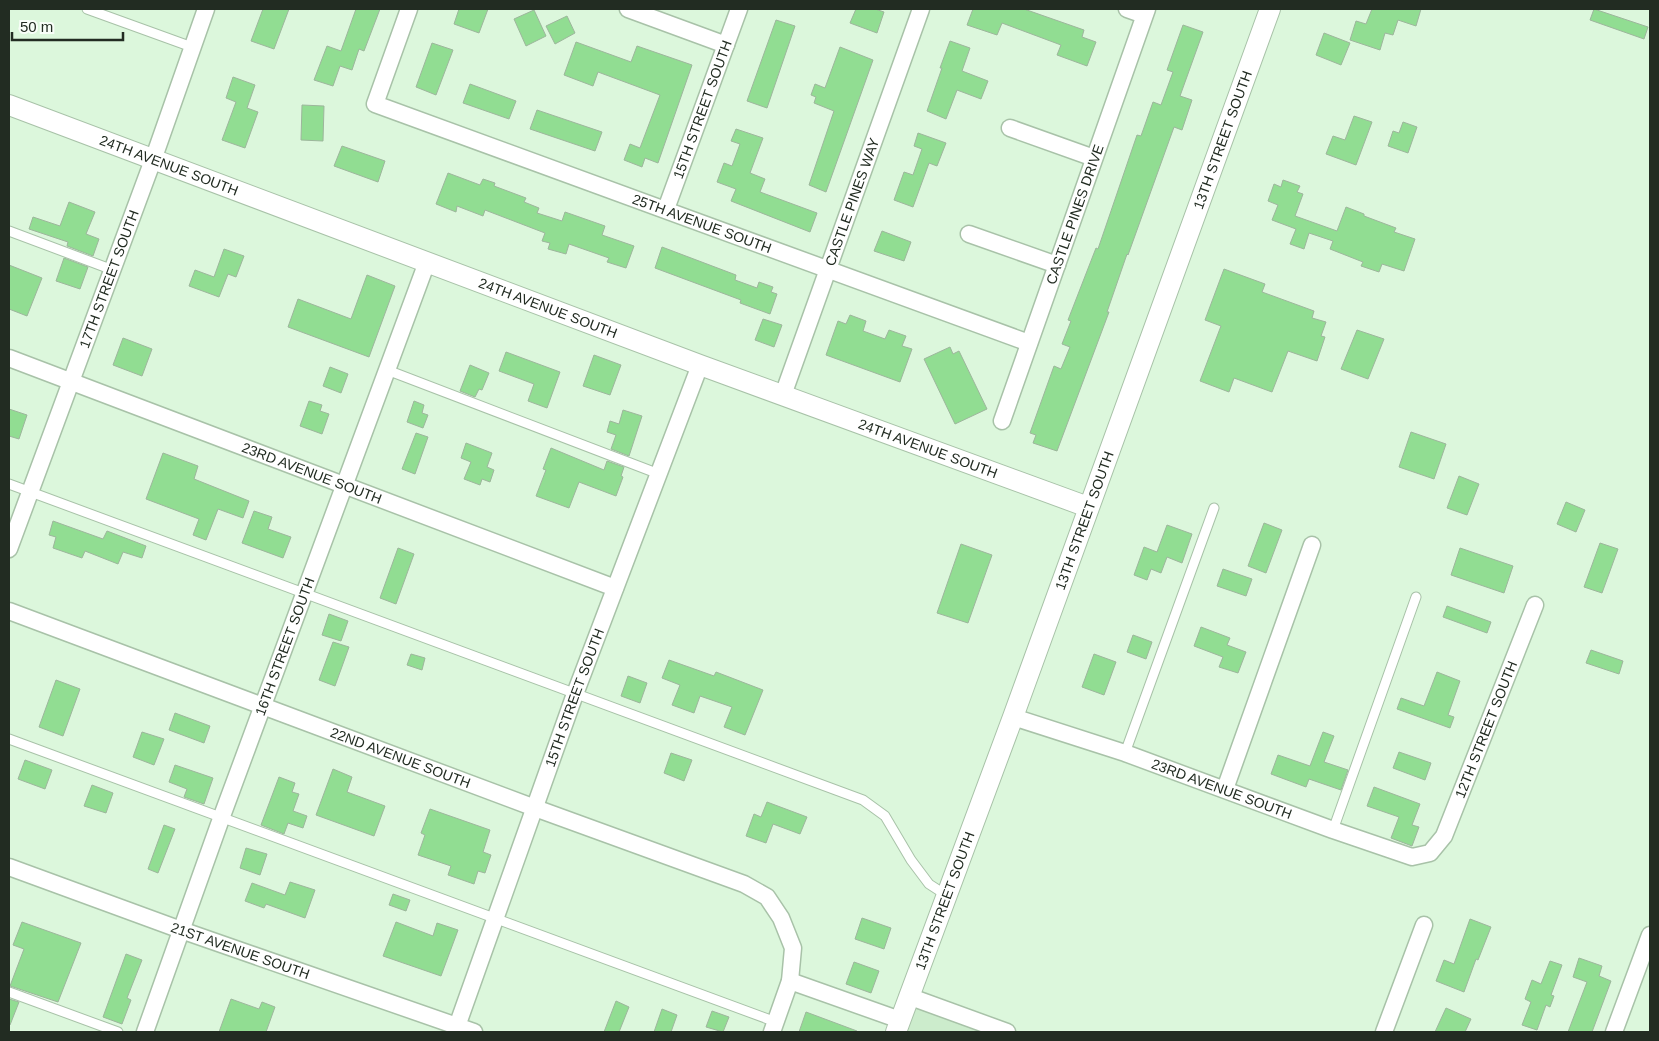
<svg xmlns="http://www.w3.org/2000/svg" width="1659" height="1041" font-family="Helvetica,sans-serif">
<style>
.built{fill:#cceccc}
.building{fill:#91dd92;stroke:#9db69c}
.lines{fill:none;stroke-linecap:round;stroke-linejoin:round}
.service-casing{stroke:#a8c2a8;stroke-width:11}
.minor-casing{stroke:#a8c2a8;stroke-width:19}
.tertiary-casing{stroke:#a8c2a8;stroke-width:22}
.service{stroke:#fff;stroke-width:9}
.minor{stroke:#fff;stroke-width:16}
.tertiary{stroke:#fff;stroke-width:20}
.labels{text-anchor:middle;stroke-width:5;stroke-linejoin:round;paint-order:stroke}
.street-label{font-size:14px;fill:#222c22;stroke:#f8fef8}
</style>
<rect width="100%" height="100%" fill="#dcf7dc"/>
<polygon class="built" points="908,996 1007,1032 896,1032"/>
<g class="building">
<polygon points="263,9 289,9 274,49 251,41"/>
<polygon points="356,9 380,9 364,51 359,49 352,70 340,66 333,86 314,80 327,46 341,51"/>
<polygon points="459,9 488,9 479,33 454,24"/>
<polygon points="856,9 875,9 884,12 877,33 850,23"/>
<polygon points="973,9 1024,9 1084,30 1082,37 1096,42 1087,66 1057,55 1061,45 1002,23 997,35 967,25"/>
<polygon points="1372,9 1421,9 1416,26 1398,20 1393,35 1385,33 1380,50 1350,40 1356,21 1366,24"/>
<polygon points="1594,9 1648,27 1644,39 1590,20"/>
<polygon points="534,10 546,36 526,46 514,19"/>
<polygon points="567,16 575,33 555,44 546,26"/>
<polygon points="776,20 795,26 767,108 747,101"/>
<polygon points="1183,25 1203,32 1180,96 1192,100 1182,130 1174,127 1128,255 1127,254 1107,312 1109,312 1057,451 1033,443 1036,435 1030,433 1054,366 1061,369 1070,347 1062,344 1071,321 1068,320 1096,248 1098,249 1137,135 1141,136 1153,102 1161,105 1173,72 1167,70"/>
<polygon points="1324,33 1350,43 1341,65 1316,55"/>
<polygon points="950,41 970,48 962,71 988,81 981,99 957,90 946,119 927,111 942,68 940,68"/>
<polygon points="576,42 631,62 637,46 692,65 658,163 645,158 642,167 624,160 630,144 640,148 660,95 598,72 593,86 564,75"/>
<polygon points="432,43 453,50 436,95 416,87"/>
<polygon points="840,47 873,60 826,192 809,185 834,111 814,103 816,97 811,95 815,84 825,88"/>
<polygon points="233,77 255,85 247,108 258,112 245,148 222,140 236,102 226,98"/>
<polygon points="470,84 516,101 509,119 463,103"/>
<polygon points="302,105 324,106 323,141 301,140"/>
<polygon points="537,110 602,132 595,151 530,129"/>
<polygon points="1354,116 1372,122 1356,165 1326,154 1333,136 1345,140"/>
<polygon points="1403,122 1417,127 1408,153 1388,146 1393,131 1399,133"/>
<polygon points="736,129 763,138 750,173 765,179 760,192 817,213 810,232 731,201 736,189 717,182 724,163 732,166 740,144 731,141"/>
<polygon points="918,133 946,143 937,166 929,163 913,207 894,200 904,172 913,175 922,149 914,146"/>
<polygon points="342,146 385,161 378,182 334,166"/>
<polygon points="448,173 480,185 483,179 495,183 494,186 526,198 524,202 539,208 537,213 562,221 565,212 605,226 602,235 634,246 626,268 607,262 609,258 569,244 566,254 548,249 550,243 542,241 545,233 485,210 483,216 457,206 456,212 436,204"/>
<polygon points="1283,180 1300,186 1297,192 1303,194 1295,216 1337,231 1346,207 1364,214 1364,216 1396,228 1394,232 1415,239 1404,271 1382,264 1379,272 1361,266 1363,262 1330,249 1333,241 1309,233 1304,249 1290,244 1296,229 1272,220 1278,205 1268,201 1274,184 1281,187"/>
<polygon points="69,202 95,212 86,234 99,239 93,256 67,246 68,242 29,229 33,217 60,226"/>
<polygon points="882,231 911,242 904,261 874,251"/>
<polygon points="662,247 736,275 735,280 757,288 759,282 773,287 771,292 777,294 770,314 740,303 741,300 655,268"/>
<polygon points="224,249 244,256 236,277 228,274 219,297 189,286 195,270 214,277"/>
<polygon points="64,258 88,267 80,289 56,281"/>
<polygon points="9,265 42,278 27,316 9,309"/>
<polygon points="1224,269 1265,284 1262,292 1314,311 1312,318 1326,322 1321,336 1325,337 1317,361 1288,351 1272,392 1234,378 1229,392 1200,381 1221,326 1205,320"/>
<polygon points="367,275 395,286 369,357 288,327 298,299 351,319"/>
<polygon points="850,315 866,321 863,331 885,339 889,330 906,336 902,346 912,349 900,382 826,355 838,321 846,324"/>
<polygon points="763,319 782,325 774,347 755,340"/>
<polygon points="1357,330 1384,339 1368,379 1341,369"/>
<polygon points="123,338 152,349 142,376 113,365"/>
<polygon points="950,347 953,354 959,351 987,409 955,424 924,359"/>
<polygon points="506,352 560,372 547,408 528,401 534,384 499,371"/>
<polygon points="594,355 621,365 610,395 583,386"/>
<polygon points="470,365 489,373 482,390 479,389 475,397 460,391"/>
<polygon points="330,367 348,374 341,393 323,386"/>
<polygon points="309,401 322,405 320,411 329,414 322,434 300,426"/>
<polygon points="414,401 424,405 422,413 428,415 423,428 407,422"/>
<polygon points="9,409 27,415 19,439 9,436"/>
<polygon points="623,410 642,416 629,456 611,449 616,435 607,432 610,421 619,424"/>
<polygon points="1411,432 1446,444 1434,479 1399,467"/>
<polygon points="416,433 428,437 415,474 402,469"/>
<polygon points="466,443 492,453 487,467 494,470 490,482 482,479 480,485 464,479 471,462 461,458"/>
<polygon points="551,448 604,470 607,461 624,467 621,476 623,477 616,496 579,482 569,508 536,496 546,470 543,469"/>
<polygon points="163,453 198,466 194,479 249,501 243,518 218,509 206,540 193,535 199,519 146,499"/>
<polygon points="1459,476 1479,484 1467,515 1447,508"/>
<polygon points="1566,502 1585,510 1576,532 1557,524"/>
<polygon points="254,511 272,517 268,529 291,537 283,558 242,543"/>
<polygon points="53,521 103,539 107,531 146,546 142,558 123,552 118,564 85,551 82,558 53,548 56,537 49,535"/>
<polygon points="1264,523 1282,530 1266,573 1248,566"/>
<polygon points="1167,525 1192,534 1182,563 1167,557 1161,573 1151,569 1147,580 1134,575 1144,547 1157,552"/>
<polygon points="1600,543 1618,549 1602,593 1584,587"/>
<polygon points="961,544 992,555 968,623 937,613"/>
<polygon points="398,548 414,554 396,604 380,598"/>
<polygon points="1460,548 1513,566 1504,593 1451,575"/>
<polygon points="1223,569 1252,579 1246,596 1217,586"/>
<polygon points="1447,606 1491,622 1487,633 1443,617"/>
<polygon points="329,614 348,621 341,641 322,635"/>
<polygon points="1201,627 1230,638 1227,645 1246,652 1238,673 1219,667 1223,657 1194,646"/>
<polygon points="1133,635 1152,642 1146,659 1127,652"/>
<polygon points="333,642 349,647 335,686 319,680"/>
<polygon points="1591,650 1623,661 1619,674 1586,663"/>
<polygon points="411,654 425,658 422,670 407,665"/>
<polygon points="1094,654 1116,662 1104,695 1082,687"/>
<polygon points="669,660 714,676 716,672 763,690 745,735 724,727 732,707 700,696 694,713 672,705 680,685 662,678"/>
<polygon points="1437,672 1460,681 1448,715 1454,717 1450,728 1397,709 1401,698 1424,706"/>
<polygon points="628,676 647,683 640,703 621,696"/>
<polygon points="56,680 80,689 63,736 39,727"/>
<polygon points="175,713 210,726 204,743 169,730"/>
<polygon points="142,732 164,739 154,765 133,757"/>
<polygon points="1323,732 1334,736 1324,762 1348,770 1341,790 1309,779 1306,787 1271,774 1278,755 1310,766"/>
<polygon points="1399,752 1431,763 1425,780 1393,768"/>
<polygon points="671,753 692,760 684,781 664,773"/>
<polygon points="25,760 52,770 45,789 18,779"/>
<polygon points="175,765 213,778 204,804 184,797 187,789 169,782"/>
<polygon points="333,769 352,777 347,792 385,806 374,836 316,815"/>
<polygon points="279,777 295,783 292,792 299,794 293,811 307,816 303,828 288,823 284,834 261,825"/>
<polygon points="92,785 113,793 106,813 84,806"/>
<polygon points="1374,787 1420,804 1412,825 1419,827 1412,846 1391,838 1399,817 1367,806"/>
<polygon points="767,802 807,817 800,834 773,824 766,843 746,836 754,814 761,817"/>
<polygon points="430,809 490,830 483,852 491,855 485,873 478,871 474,884 448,875 451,866 418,855 425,835 421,833"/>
<polygon points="164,825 175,829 158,873 148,869"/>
<polygon points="246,848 267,854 260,875 240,868"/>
<polygon points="290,882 315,890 305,918 266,904 264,908 245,901 252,883 285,895"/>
<polygon points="393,894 410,900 406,911 389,905"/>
<polygon points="862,918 891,928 884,949 855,939"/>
<polygon points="1470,919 1491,927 1478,960 1476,959 1464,992 1436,981 1444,960 1454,964"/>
<polygon points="22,922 81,943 58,1002 10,986 24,949 13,945"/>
<polygon points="396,922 433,936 437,923 458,930 441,976 383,956"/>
<polygon points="126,954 142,960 127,998 131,1000 122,1024 103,1017"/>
<polygon points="1579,958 1602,966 1599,976 1611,981 1592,1032 1568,1032 1587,982 1573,977"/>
<polygon points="1550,961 1562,965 1551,995 1554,996 1550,1007 1546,1005 1537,1030 1522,1025 1531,1002 1525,999 1532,980 1541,984"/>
<polygon points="854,962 879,971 871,993 846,984"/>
<polygon points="9,999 19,1002 10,1025 9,1025"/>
<polygon points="231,999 259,1009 262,1002 275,1007 266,1032 219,1032"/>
<polygon points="616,1001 629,1007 619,1032 604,1032"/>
<polygon points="1446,1008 1471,1019 1465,1032 1435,1032"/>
<polygon points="662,1009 677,1015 671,1032 654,1032"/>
<polygon points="712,1011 729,1017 723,1032 706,1027"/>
<polygon points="806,1012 857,1031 856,1032 799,1032"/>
</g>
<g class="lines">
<g class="service-casing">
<g id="service">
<polyline points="87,9 192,47"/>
<polyline points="9,231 113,270"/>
<polyline points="387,370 659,474"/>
<polyline points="9,484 863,800 885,816 911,860 929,884 946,895"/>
<polyline points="9,739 776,1022"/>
<polyline points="1125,753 1214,508"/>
<polyline points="1333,830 1416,597"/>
<polyline points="9,992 118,1032"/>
</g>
</g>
<g class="minor-casing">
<g id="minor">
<path id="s1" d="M409 9 375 104 1029 343"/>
<polyline points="628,9 726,45"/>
<polyline points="1127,9 1144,15"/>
<polyline points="1010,128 1094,158"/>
<path id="s2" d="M666 209 739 9"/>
<polyline points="969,234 1057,265"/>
<path id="s3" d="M9 358 615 588"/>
<path id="s4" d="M783 395 921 9"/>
<path id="s5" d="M1002 421 1147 9"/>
<path id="s6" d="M9 549 153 160 206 9"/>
<path id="s7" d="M9 611 535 808 744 884 767 897 781 918 793 948 790 981 772 1032"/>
<path id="s8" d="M1013 717 1125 753 1333 830 1412 857 1430 853 1444 836 1535 605"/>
<polyline points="1225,789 1312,545"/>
<path id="s9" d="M9 867 181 930 474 1032"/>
<polyline points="790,981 900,1020"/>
<polyline points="908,996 1007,1032"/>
<path id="s10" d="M145 1032 222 816 427 262"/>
<path id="s11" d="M455 1032 575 694 700 365"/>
<polyline points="1384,1032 1424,925"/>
<polyline points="1614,1032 1650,935"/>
</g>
</g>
<g class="tertiary-casing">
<g id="tertiary">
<path id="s12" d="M9 105 700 365 1088 507"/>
<path id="s13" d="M896 1032 1013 717 1270 9"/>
</g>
</g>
<use href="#service" class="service"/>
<use href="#minor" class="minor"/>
<use href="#tertiary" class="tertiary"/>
</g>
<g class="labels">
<g class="street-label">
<text dy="5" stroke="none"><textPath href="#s2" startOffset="106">15TH STREET SOUTH</textPath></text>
<text dy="5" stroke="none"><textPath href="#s13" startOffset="950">13TH STREET SOUTH</textPath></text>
<text dy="5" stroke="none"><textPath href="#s12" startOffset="171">24TH AVENUE SOUTH</textPath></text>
<text dy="5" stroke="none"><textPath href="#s4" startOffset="205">CASTLE PINES WAY</textPath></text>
<text dy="5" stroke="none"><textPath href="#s5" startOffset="219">CASTLE PINES DRIVE</textPath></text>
<text dy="5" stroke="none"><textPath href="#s1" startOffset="449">25TH AVENUE SOUTH</textPath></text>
<text dy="5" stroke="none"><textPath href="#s6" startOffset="288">17TH STREET SOUTH</textPath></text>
<text dy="5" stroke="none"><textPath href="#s12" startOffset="576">24TH AVENUE SOUTH</textPath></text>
<text dy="5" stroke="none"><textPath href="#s12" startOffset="981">24TH AVENUE SOUTH</textPath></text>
<text dy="5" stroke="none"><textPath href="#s3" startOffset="324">23RD AVENUE SOUTH</textPath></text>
<text dy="5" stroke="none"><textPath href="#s13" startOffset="545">13TH STREET SOUTH</textPath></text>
<text dy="5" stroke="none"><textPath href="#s10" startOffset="410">16TH STREET SOUTH</textPath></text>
<text dy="5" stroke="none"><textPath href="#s11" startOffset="355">15TH STREET SOUTH</textPath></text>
<text dy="5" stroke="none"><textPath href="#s8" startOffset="578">12TH STREET SOUTH</textPath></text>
<text dy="5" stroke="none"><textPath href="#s7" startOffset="418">22ND AVENUE SOUTH</textPath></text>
<text dy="5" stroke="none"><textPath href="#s8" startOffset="221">23RD AVENUE SOUTH</textPath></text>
<text dy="5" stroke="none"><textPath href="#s13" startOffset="140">13TH STREET SOUTH</textPath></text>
<text dy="5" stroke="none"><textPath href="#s9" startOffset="246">21ST AVENUE SOUTH</textPath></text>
</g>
</g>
<rect width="1659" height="1041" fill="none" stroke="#222c22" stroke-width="20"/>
<path d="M12 32v8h111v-8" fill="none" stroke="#222c22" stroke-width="2.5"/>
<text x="20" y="32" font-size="15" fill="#222c22" stroke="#f8fef8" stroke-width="4" paint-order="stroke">50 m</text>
</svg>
